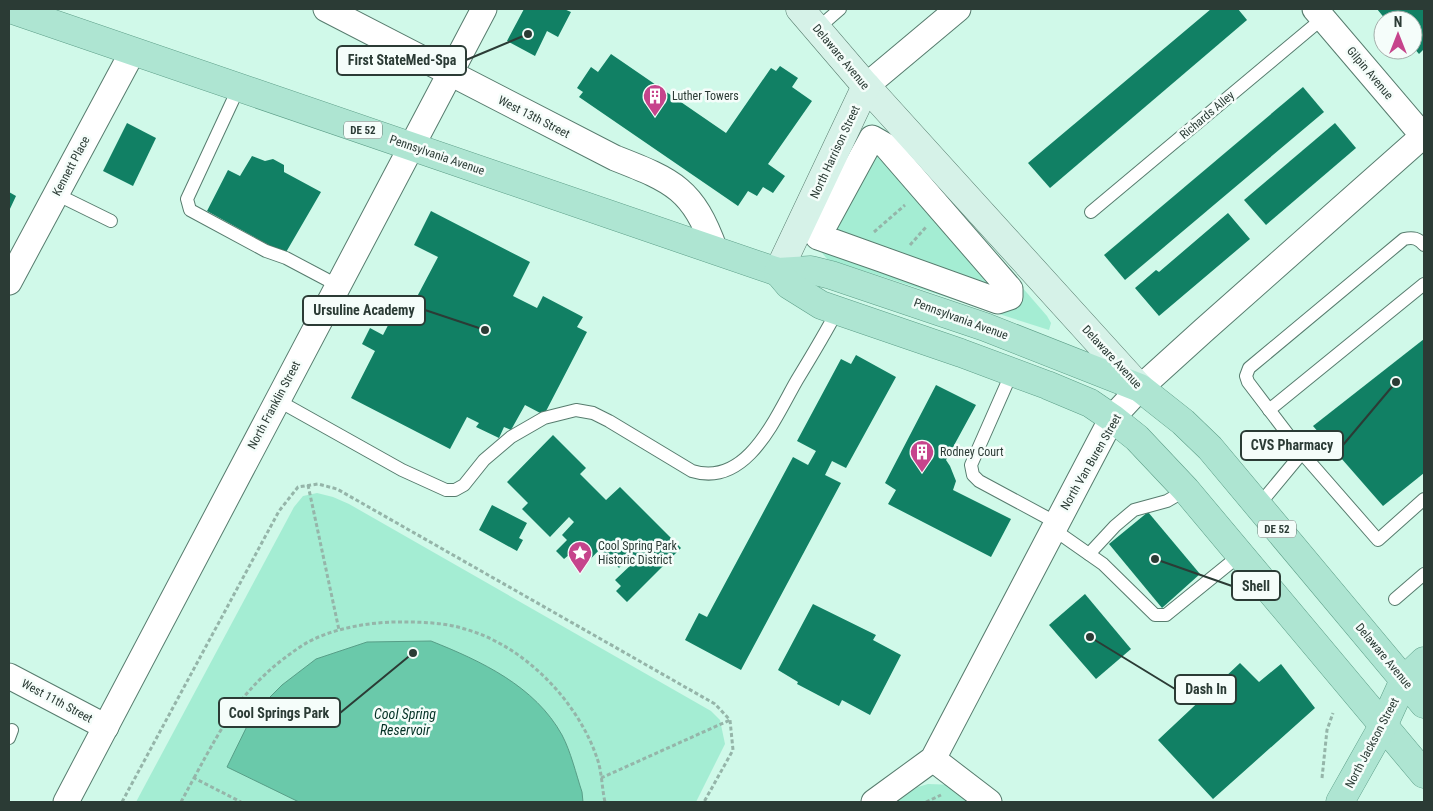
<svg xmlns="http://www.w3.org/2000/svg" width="1433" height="811" font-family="'Roboto Condensed',sans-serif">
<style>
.green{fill:#a4edd3}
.water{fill:#6ac9aa;stroke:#579e87}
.building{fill:#118064}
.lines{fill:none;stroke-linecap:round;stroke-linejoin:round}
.lane-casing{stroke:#577c6e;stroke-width:14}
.street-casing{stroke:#577c6e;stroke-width:27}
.secondary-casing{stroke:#577c6e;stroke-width:29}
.primary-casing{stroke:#5d9e88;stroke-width:29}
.path{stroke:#95b5a9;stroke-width:3;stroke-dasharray:4 2.5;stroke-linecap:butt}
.lane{stroke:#fff;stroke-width:12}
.street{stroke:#fff;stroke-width:25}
.secondary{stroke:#d6f2e8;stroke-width:28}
.primary{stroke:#aee5d2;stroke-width:28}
.labels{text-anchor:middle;stroke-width:5;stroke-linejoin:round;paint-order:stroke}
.shield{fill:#f5fdfa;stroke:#687570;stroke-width:1}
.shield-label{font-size:11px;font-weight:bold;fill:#2b3b35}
.street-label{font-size:12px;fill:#2b3b35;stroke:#f5fdfa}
.poi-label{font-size:12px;fill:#2b3b35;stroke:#f5fdfa;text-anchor:start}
.water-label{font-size:14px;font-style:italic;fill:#033125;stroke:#f5fdfa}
.leader{fill:none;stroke:#2b3b35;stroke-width:2}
.callout-dot{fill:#2b3b35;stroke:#f5fdfa;stroke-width:2}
.callout{fill:#f5fdfa;stroke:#2b3b35;stroke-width:2}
.callout-label{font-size:14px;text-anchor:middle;font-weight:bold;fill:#2b3b35}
</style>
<rect width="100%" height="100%" fill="#d0f9e9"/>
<g class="green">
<polygon points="878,126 888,132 1047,316 1051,323 1049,330 827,259 815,244 872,128"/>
<polygon points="317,493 333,497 349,504 711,711 720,720 725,744 696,802 136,802 294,507 303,496"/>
<polygon points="928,784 956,785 979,802 895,802 918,787"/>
</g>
<path class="water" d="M431 641C481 661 535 686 562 735 571 752 576 774 582 792L583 802H299L227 767 253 714 282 685 316 659 367 642Z"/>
<g class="building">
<polygon points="524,9 564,9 571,12 558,37 547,31 535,56 507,41"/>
<polygon points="1211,9 1238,9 1247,20 1050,188 1028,163"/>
<polygon points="1377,9 1424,9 1424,52 1423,50 1419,54 1413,47 1413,20 1386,20"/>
<polygon points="611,54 726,133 771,68 776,71 780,66 798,78 792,87 812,101 768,164 785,176 773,193 763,187 757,196 748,191 738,206 579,97 583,92 577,88 591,67 598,72"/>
<polygon points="1303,87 1324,112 1125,280 1104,255"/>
<polygon points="127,123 156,138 133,186 103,171"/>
<polygon points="1335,123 1356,148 1266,225 1244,200"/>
<polygon points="252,156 265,161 273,159 284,165 284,172 321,192 285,254 207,211 228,170 240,176"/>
<polygon points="9,192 16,196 9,211"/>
<polygon points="431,211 530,262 513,296 537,308 543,296 583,317 577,327 587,332 544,415 525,405 511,430 504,427 499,438 476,427 479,423 467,417 450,449 351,398 375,351 362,344 370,328 383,335 399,304 410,310 438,257 414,245"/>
<polygon points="1228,213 1250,239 1159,316 1135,288 1156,270 1159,272"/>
<polygon points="1424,339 1424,473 1383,506 1313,426"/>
<polygon points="856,355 896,377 846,468 832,461 825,475 841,483 741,670 685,640 699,613 707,617 793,457 808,465 816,451 797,441 841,359 851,364"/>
<polygon points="936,385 976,405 946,460 950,466 956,481 953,490 1011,519 991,557 888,504 896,490 885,483"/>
<polygon points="553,435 586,468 580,474 606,500 620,487 681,548 627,602 616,591 621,586 615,580 633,563 628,558 619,568 600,549 583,567 570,554 564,559 556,551 567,540 562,535 574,522 569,517 550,537 522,509 528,503 507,482"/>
<polygon points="492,505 527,523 519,538 523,540 517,551 479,530"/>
<polygon points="1148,512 1200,574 1162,608 1109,544"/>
<polygon points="1085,594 1131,649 1096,679 1049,625"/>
<polygon points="813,604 876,635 873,640 901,655 870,715 842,700 839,706 797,684 798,682 778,670"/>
<polygon points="1240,663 1259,682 1281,664 1315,708 1213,799 1158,740"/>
</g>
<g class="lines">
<g class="lane-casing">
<g id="lane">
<polyline points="817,29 840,9"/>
<polyline points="239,87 187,199 190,210 266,251 286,258 337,285"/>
<polyline points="56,194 111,221"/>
<polyline points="1091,212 1323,18"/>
<path d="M1424 245C1418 238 1413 237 1404 239L1249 368 1246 376 1248 382 1302 453 1378 540 1424 499"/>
<polyline points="1012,372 971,465 973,475 979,481 1057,523"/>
<path d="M277 400 402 470 446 490H455L464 485 484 460 511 437 544 418 576 410 593 413 609 421 692 471C747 488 775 418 797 380 811 357 825 334 837 311"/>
<polyline points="1269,410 1424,284"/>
<polyline points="1258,506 1302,453"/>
<polyline points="1053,529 1103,564 1155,615 1166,615 1240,555"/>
<polyline points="1089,554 1115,526 1134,510 1167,501 1186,490"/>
<polyline points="1395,599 1424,574"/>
<polyline points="9,738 12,730"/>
</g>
</g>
<g class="street-casing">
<g id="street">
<path d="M326 9 615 158C674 181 693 189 715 250"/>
<polyline points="1315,9 1424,137"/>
<polyline points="866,86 958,9"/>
<polyline points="834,242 998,301 1010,297 1010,289 886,146 872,138 818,237 884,260"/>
<polyline points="9,282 133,51"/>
<polyline points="9,676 106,727"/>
<polyline points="933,759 989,802"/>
<polyline points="66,802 484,9"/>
<polyline points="874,802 933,759 1112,418 1140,388 1204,330 1424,135"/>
</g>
</g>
<g class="secondary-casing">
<g id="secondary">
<polyline points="800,9 866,86 1140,388"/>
<polyline points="778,272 866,86"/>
</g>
</g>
<g class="primary-casing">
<g id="primary">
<polyline points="10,9 778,272 811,270 831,275 985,327 1140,388 1183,422 1210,448 1424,704"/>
<polyline points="778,272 789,285 821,305 961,353 1047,385 1090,403 1112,418 1137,438 1186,490 1424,774"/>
<polyline points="1340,802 1384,724 1404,680 1424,661"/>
</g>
</g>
<g class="path">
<polyline points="1388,57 1391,50"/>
<polyline points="874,232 905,205"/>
<polyline points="910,245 926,227"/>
<polyline points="308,485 339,630"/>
<path d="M194 778C226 719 245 683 303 645 330 628 374 621 405 622 425 622 446 623 465 629 525 646 579 702 598 761 602 774 602 789 605 802"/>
<polyline points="601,778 730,720"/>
<polyline points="1322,778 1327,730 1333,713"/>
<polyline points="122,802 279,511 298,487 318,484 337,489 715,704 730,720 733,750 704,802"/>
<polyline points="181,802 194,778 241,802"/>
<polyline points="926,802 941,795"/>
</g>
<use href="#lane" class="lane"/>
<use href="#street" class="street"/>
<use href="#secondary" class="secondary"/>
<use href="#primary" class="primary"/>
</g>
<defs>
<g id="building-pin" transform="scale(1.25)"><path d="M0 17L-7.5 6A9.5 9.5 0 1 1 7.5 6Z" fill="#c6448c" stroke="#f5fdfa"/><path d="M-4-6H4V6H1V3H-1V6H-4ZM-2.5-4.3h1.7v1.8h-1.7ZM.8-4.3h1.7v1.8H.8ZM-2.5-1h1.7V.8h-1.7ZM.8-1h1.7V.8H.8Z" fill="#fff"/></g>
<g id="sight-pin" transform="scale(1.25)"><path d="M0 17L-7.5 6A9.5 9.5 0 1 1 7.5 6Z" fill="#c6448c" stroke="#f5fdfa"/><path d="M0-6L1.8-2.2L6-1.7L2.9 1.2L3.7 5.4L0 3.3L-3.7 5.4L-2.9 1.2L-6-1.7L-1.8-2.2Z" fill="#fff"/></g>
</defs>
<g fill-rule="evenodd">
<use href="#building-pin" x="655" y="96"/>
<use href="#building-pin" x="922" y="452"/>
<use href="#sight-pin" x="580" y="553"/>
</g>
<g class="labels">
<g class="shield">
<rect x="344" y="121.5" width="38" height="17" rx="4"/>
<rect x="1258" y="520.5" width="38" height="17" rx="4"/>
</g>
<g class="shield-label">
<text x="363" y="134">DE 52</text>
<text x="1277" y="533">DE 52</text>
</g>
<g class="street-label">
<text transform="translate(841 57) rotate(50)" y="4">Delaware Avenue</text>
<text transform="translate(1370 73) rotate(50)" y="4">Gilpin Avenue</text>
<text transform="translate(1207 115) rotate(-40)" y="4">Richards Alley</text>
<text transform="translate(534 117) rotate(27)" y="4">West 13th Street</text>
<text transform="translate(835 152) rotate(-65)" y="4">North Harrison Street</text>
<text transform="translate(437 155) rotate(19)" y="4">Pennsylvania Avenue</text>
<text transform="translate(71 166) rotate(-62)" y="4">Kennett Place</text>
<text transform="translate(961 319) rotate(20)" y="4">Pennsylvania Avenue</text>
<text transform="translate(1112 357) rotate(47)" y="4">Delaware Avenue</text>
<text transform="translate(274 405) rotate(-62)" y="4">North Franklin Street</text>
<text transform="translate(1091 462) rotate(-60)" y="4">North Van Buren Street</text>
<text transform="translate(1384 656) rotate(50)" y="4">Delaware Avenue</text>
<text transform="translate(57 701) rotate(28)" y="4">West 11th Street</text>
<text transform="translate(1372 743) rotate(-62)" y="4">North Jackson Street</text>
</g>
<g class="poi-label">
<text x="672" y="100">Luther Towers</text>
<text x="940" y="456">Rodney Court</text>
<text x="598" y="550">Cool Spring Park<tspan x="598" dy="14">Historic District</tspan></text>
</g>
<g class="water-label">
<text x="405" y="719">Cool Spring<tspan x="405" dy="16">Reservoir</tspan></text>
</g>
</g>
<path class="leader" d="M528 34L466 60M485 330L425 310M1396 382L1343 445M1155 559L1232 586M1090 637L1175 689M413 653L340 713"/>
<g class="callout-dot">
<circle cx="528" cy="34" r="5"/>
<circle cx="485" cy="330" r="5"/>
<circle cx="1396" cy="382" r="5"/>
<circle cx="1155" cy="559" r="5"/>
<circle cx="1090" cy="637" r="5"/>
<circle cx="413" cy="653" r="5"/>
</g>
<g class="callout">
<rect x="337" y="46" width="129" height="29" rx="5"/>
<rect x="303" y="296" width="122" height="29" rx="5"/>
<rect x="1241" y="431" width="102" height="29" rx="5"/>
<rect x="1232" y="571" width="48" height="29" rx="5"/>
<rect x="1175" y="675" width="61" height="29" rx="5"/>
<rect x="219" y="698" width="121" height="29" rx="5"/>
</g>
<g class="callout-label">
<text x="402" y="65">First StateMed-Spa</text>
<text x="364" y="315">Ursuline Academy</text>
<text x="1292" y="450">CVS Pharmacy</text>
<text x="1256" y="591">Shell</text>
<text x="1206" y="694">Dash In</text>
<text x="279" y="718">Cool Springs Park</text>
</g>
<rect width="1433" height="811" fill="none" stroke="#2b3b35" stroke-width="20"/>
<g transform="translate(1398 35)"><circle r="24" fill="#f5fdfa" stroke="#a4afab"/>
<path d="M0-4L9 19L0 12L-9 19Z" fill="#c6448c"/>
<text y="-8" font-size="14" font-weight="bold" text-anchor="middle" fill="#2b3b35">N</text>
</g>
</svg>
